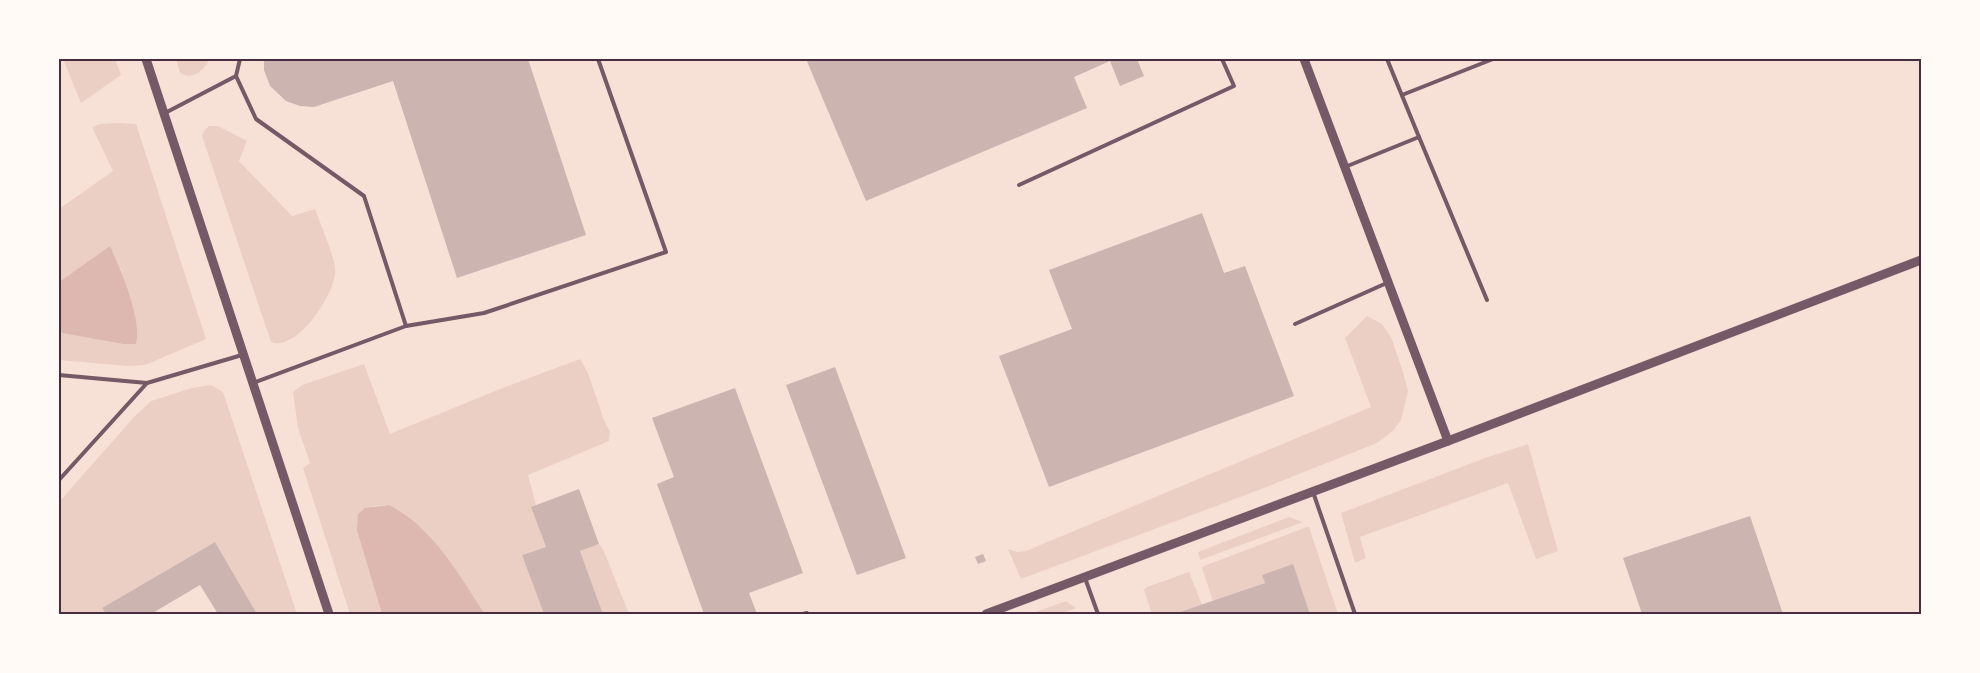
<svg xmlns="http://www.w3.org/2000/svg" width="1980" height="673" font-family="'Fira Sans Condensed',sans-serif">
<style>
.green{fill:#ebcfc5}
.water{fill:#dcb8b0}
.building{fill:#ccb4b1}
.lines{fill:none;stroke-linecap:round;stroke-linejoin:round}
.service{stroke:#755966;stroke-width:4}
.tertiary{stroke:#755966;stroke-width:9}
.neatline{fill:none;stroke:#4a2c40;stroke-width:2}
</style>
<rect width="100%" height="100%" fill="#f7e1d7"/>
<g class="green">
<polygon points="63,59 115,59 121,75 81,103"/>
<path d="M176 59H210C204 70 193 81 180 73Z"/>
<polygon points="119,123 136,124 206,339 145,365 127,366 59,360 59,324 63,333 123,344 136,344 131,305 122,272 110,246 59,282 59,209 113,171 92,127 100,124"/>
<path d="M209 126H218L247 141 239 161 292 216 315 209C320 223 334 255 335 268 338 291 297 353 271 342L202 136 204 131Z"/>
<polygon points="1367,316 1382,324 1391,337 1403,372 1408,391 1401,420 1393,431 1377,443 1264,488 1021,579 1008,549 1017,552 1026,551 1371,407 1345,338"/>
<polygon points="580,359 588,373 604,420 610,432 609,441 528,475 536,505 531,507 546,547 522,555 544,614 485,614 445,555 425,531 389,505 374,506 357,531 382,614 350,614 303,468 310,463 298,428 293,392 302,385 364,364 390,434 495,391"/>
<polygon points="211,385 223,392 297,614 257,614 215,542 102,608 106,614 59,614 59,502 134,417 151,401 192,388"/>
<polygon points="1528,444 1558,551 1536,559 1508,483 1360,537 1366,558 1355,563 1341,513 1485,458"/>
<polygon points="1289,517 1303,522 1200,560 1198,552"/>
<polygon points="1307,527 1309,527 1338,614 1310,614 1293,565 1265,583 1213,601 1202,568 1204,566"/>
<polygon points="599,544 603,549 629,614 603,614 580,551"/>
<polygon points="1189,572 1202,605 1173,614 1152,614 1144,590 1147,587"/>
<polygon points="1066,601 1076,608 1060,614 1030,614"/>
</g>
<g class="water">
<path d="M110 246C121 269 142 320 136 344H123L62 333 59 324V282Z"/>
<path d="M389 505C434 528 458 574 485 614H382L357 531 358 514 365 508Z"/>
</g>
<g class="building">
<polygon points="264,59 528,59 586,235 457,278 393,81 314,107 300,106 286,101 270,86 264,70"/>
<polygon points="806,59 1137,59 1144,76 1120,86 1110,61 1074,77 1087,108 866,201"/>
<polygon points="1202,213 1224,273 1245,266 1294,396 1049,487 999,356 1072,329 1049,270"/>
<polygon points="835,367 906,558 857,575 786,385"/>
<polygon points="735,388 803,573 749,593 757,614 704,614 657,484 674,477 652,418"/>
<polygon points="579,489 599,544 580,551 603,614 544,614 522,555 546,547 531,507"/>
<polygon points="1750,516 1783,614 1642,614 1623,558"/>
<polygon points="215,542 257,614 218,614 200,585 151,614 106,614 102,608"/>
<polygon points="983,554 986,561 978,564 975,557"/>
<polygon points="1293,564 1310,614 1174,614 1265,583 1262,575"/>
</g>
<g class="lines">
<g class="service">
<polyline points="236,76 256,119 364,196 406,326"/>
<polyline points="1402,95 1493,59"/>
<polyline points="165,113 236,76 240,59"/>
<polyline points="1419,137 1487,300"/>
<polyline points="1345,167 1419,137 1387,59"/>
<polyline points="1019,185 1234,86 1222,59"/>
<polyline points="1295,324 1389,282"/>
<polyline points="59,375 147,383 242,355"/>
<polyline points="253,383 406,326 484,313 666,252 598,59"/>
<polyline points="59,480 147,383"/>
<polyline points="1313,492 1355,614"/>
<polyline points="1085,578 1098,614"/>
<polyline points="803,614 807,613"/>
</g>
<g class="tertiary">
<polyline points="146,59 329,614"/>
<polyline points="1304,59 1448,441"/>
<polyline points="986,614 1448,441 1921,260"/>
</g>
</g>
<rect width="1980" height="673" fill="none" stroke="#fffaf5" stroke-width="120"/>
<rect x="60" y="60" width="1860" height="553" class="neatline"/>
</svg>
